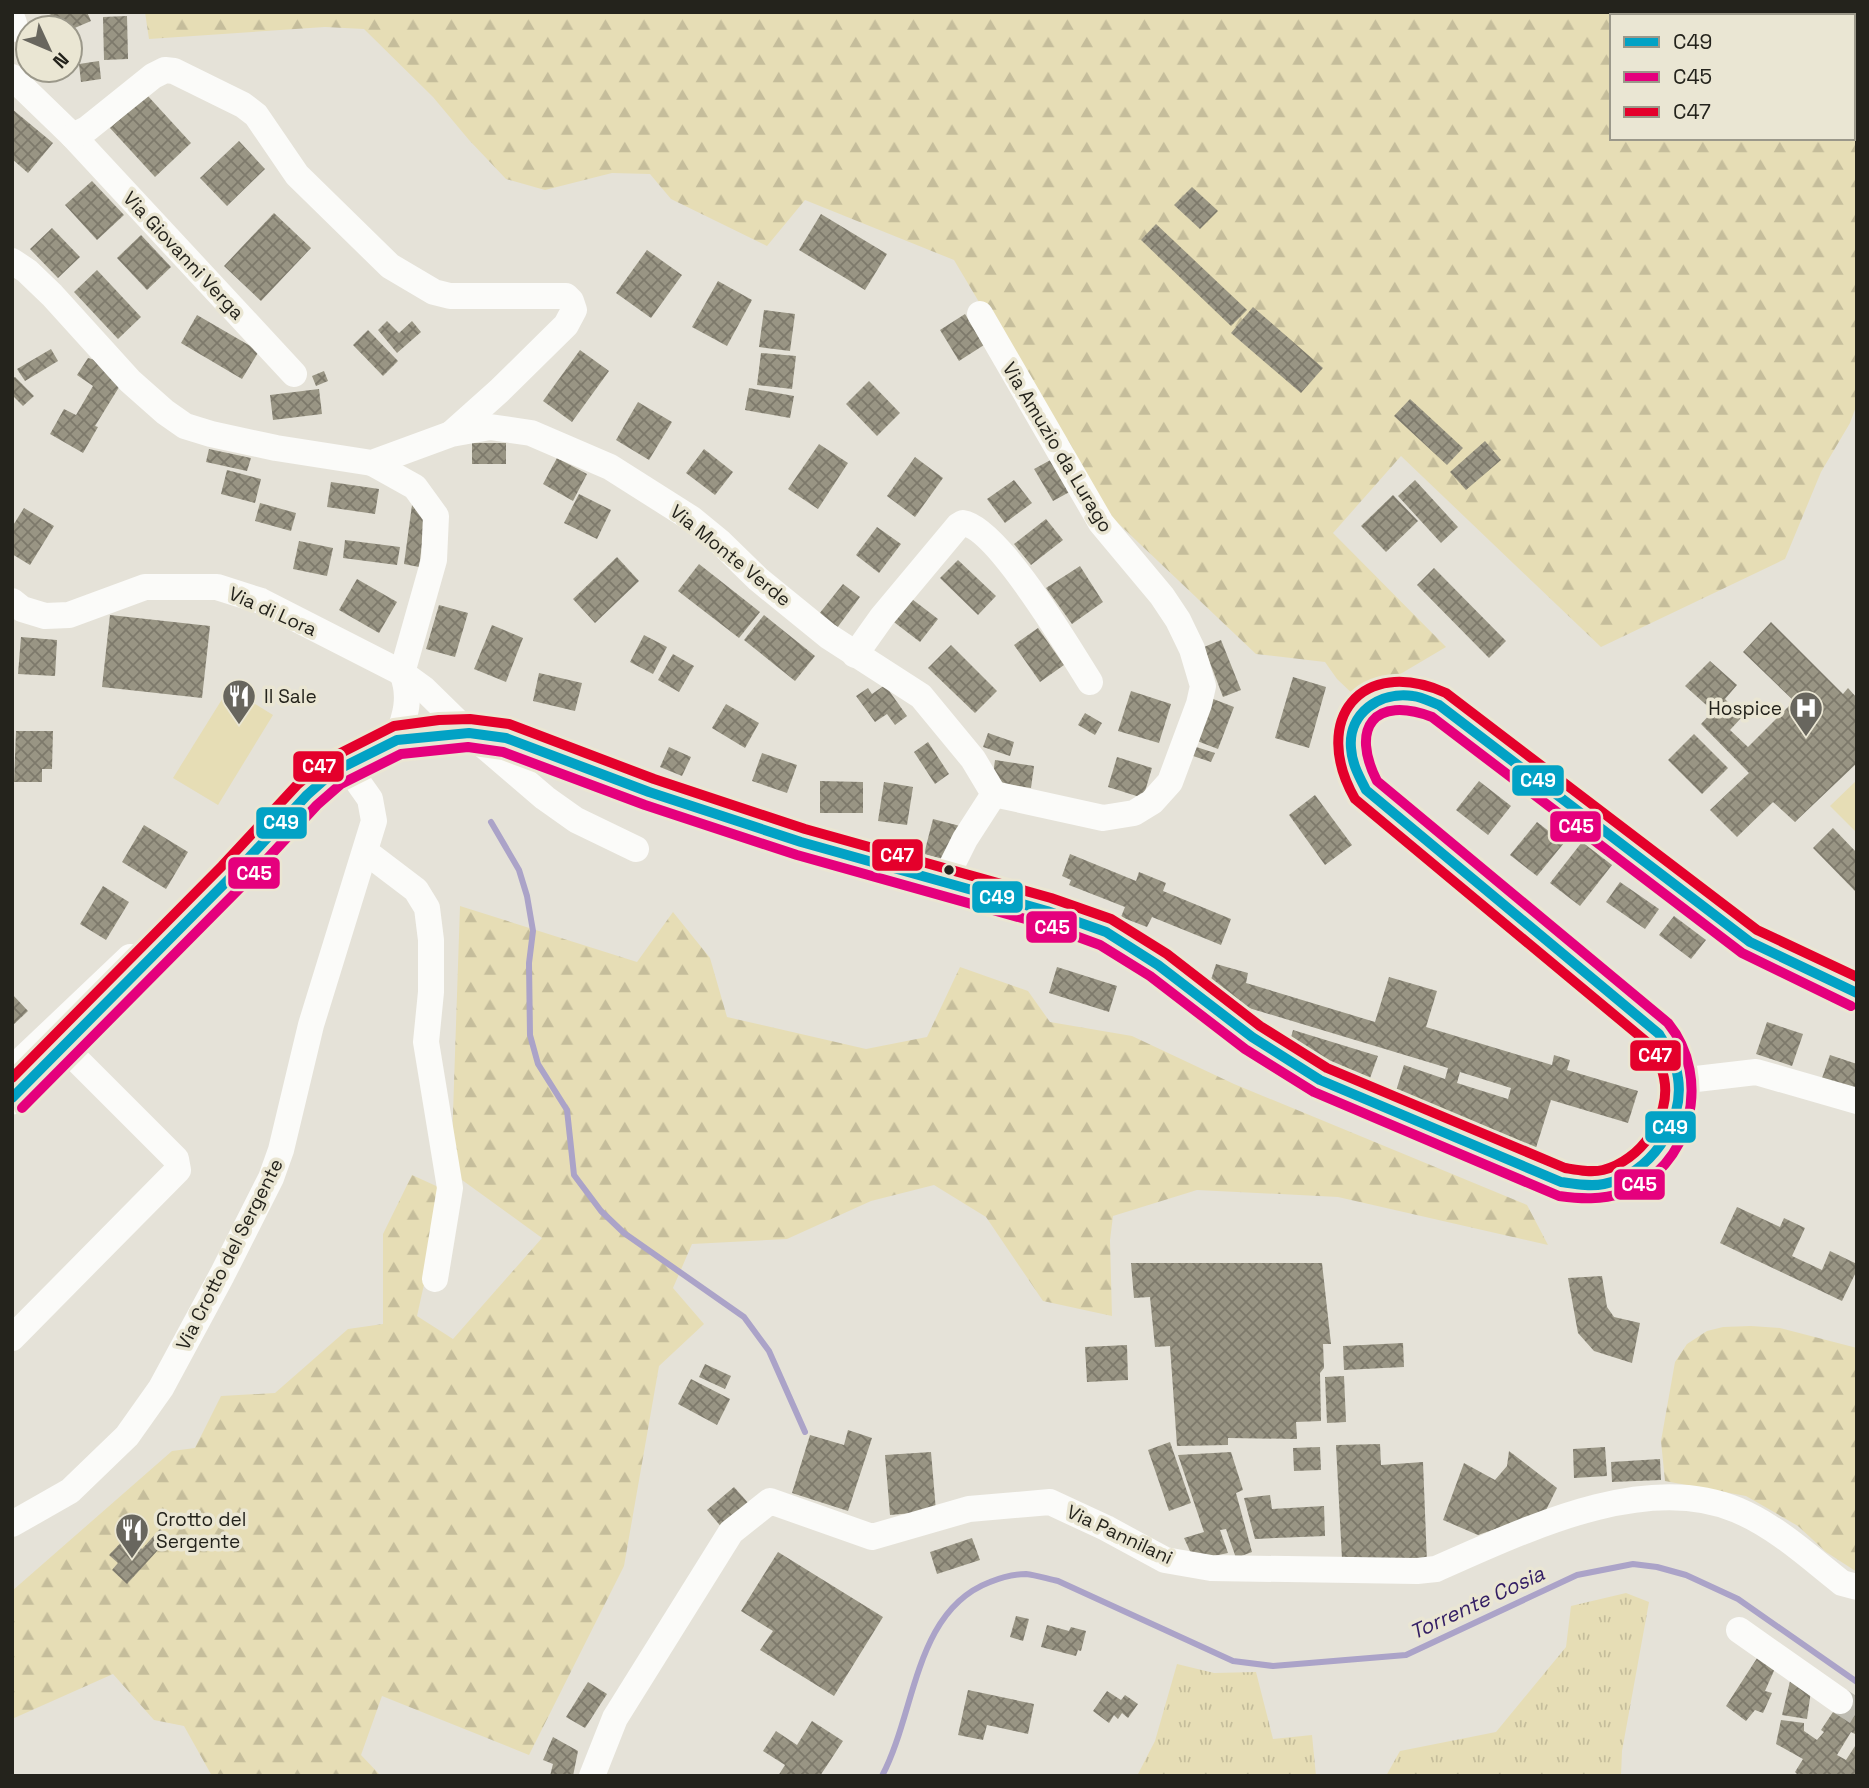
<svg xmlns="http://www.w3.org/2000/svg" width="1869" height="1788" font-family="'Space Grotesk',sans-serif">
<style>
.grass{fill:url(#grass-tufts)}
.forest{fill:url(#forest-firs);fill-rule:evenodd}
.pitch{fill:#e6ddb5}
.lines{fill:none;stroke-linecap:round;stroke-linejoin:round}
.stream{stroke:#aba3c8;stroke-width:6}
.building{fill:url(#building-cross-hatch);fill-rule:evenodd}
.minor-tunnel{stroke:#bebcb2;stroke-width:26;stroke-dasharray:26 13;stroke-linecap:butt}
.minor{stroke:#fbfbf9;stroke-width:26}
.major{stroke:#fbfbf9;stroke-width:33}
.bus-1-casing{stroke:#eae6d3;stroke-width:16}
.bus-2-casing{stroke:#eae6d3;stroke-width:16}
.bus-3-casing{stroke:#eae6d3;stroke-width:16}
.bus-1{stroke:#02a2c5;stroke-width:10}
.bus-2{stroke:#e5007d;stroke-width:10}
.bus-3{stroke:#e4002b;stroke-width:10}
.bus-dot{fill:#24231c;stroke:#eae6d3;stroke-width:2.5}
.labels{text-anchor:middle;stroke-width:7;stroke-linejoin:round;paint-order:stroke}
.street-label{font-size:19px;fill:#24231c;stroke:#eae6d3}
.poi-label{font-size:19px;fill:#24231c;stroke:#eae6d3;text-anchor:start}
.water-label{font-size:21px;font-style:italic;fill:#352065;stroke:#eae6d3}
.line-badge{stroke:#eae6d3;stroke-width:2.5}
.badge-label{font-size:19px;text-anchor:middle;font-weight:bold;fill:#fff}
</style>
<defs>
<pattern id="grass-tufts" width="24" height="20" patternUnits="userSpaceOnUse" patternTransform="scale(1.75)"><rect width="24" height="20" fill="#e6ddb5"/><path d="M3 7l-1-3M5 7V3M7 7l1-3M15 17l-1-3M17 17v-4M19 17l1-3" fill="none" stroke="#c5bd9b"/></pattern>
<pattern id="forest-firs" width="22" height="20" patternUnits="userSpaceOnUse" patternTransform="scale(1.75)"><rect width="22" height="20" fill="#e6ddb5"/><path d="M5 1l3.5 6h-7zM16 11l3.5 6h-7z" fill="#c5bd9b"/></pattern>
<pattern id="building-cross-hatch" width="8" height="8" patternUnits="userSpaceOnUse" patternTransform="scale(1.75)"><rect width="8" height="8" fill="#999584"/><path d="M0 0l8 8M0 8l8-8" fill="none" stroke="#7d796b"/></pattern>
</defs>
<rect width="100%" height="100%" fill="#e5e2d8"/>
<g class="grass">
<polygon points="1626,1593 1649,1602 1622,1751 1621,1776 1386,1776 1400,1751 1496,1732 1566,1647 1571,1606"/>
<polygon points="1177,1664 1214,1673 1256,1672 1273,1739 1312,1735 1316,1776 1137,1776 1155,1741"/>
</g>
<g class="forest">
<path d="M145 12H1857V404L1850 423 1821 472 1785 559 1601 647 1401 456 1333 533 1446 647 1358 699 1337 679 1325 662 1256 654 1101 507 954 260 805 200 767 246 671 199 650 174 612 173 545 190 506 179 469 140 433 97 364 29 325 27 149 39ZM1612 16H1853V138H1612Z"/>
<polygon points="460,906 637,962 673,912 710,958 727,1017 866,1049 927,1037 960,967 1028,991 1050,1022 1132,1036 1234,1084 1527,1205 1548,1245 1338,1197 1197,1190 1113,1216 1110,1240 1112,1316 1043,1301 986,1217 934,1185 871,1201 787,1239 692,1244 673,1288 704,1324 659,1366 624,1566 529,1755 382,1696 361,1755 381,1776 212,1776 184,1726 154,1720 113,1674 12,1719 12,1591 172,1451 195,1448 221,1396 275,1393 348,1329 383,1324 383,1234 412,1175 445,1190 417,1316 453,1339 542,1238 451,1172"/>
<polygon points="1751,1326 1780,1328 1857,1348 1857,1572 1826,1552 1798,1526 1746,1496 1665,1481 1661,1441 1675,1362 1687,1344 1707,1331 1723,1327"/>
</g>
<g class="pitch">
<polygon points="229,688 273,715 218,805 173,778"/>
<polygon points="1857,780 1857,833 1830,806"/>
</g>
<g class="lines">
<g class="stream">
<polyline points="491,822 519,870 527,896 533,931 529,963 530,1035 538,1064 567,1110 574,1175 601,1211 624,1233 744,1317 769,1351 805,1432"/>
<path d="M882 1776C916 1712 914 1611 990 1582 1002 1577 1013 1574 1026 1574 1036 1575 1048 1579 1058 1581L1233 1661 1273 1666 1406 1655 1577 1575 1633 1564 1657 1567 1686 1575 1738 1599 1857 1682"/>
</g>
</g>
<g class="building">
<polygon points="56,12 87,12 91,21 70,30 70,28 29,28 28,24"/>
<polygon points="127,16 128,59 104,60 103,17"/>
<polygon points="99,61 101,79 81,82 79,64"/>
<polygon points="147,95 191,143 155,177 110,128"/>
<polygon points="12,109 53,143 28,173 12,159"/>
<polygon points="239,141 265,169 227,206 200,178"/>
<polygon points="92,181 124,215 97,240 65,205"/>
<polygon points="1192,187 1218,211 1200,229 1174,205"/>
<polygon points="274,213 311,248 261,301 224,266"/>
<polygon points="821,214 887,254 865,290 799,250"/>
<polygon points="1156,224 1247,310 1231,326 1141,240"/>
<polygon points="52,228 80,257 58,278 30,249"/>
<polygon points="141,235 171,267 147,290 117,258"/>
<polygon points="647,250 682,275 651,318 616,293"/>
<polygon points="97,270 141,317 118,339 74,292"/>
<polygon points="718,281 752,300 727,346 692,327"/>
<polygon points="1253,307 1323,368 1301,393 1231,333"/>
<polygon points="764,310 795,314 790,351 759,347"/>
<polygon points="965,314 984,345 959,361 940,330"/>
<polygon points="197,315 259,351 242,379 181,343"/>
<polygon points="387,321 399,333 412,321 421,332 397,353 378,330"/>
<polygon points="368,330 398,361 383,376 353,345"/>
<polygon points="51,349 58,361 25,381 17,369"/>
<polygon points="580,350 609,371 572,422 543,401"/>
<polygon points="761,353 796,356 792,389 757,385"/>
<polygon points="88,358 95,360 121,384 95,426 98,427 83,453 50,434 64,409 76,415 93,386 77,375"/>
<polygon points="324,371 328,381 316,386 312,376"/>
<polygon points="15,377 34,396 23,406 12,395 12,379"/>
<polygon points="869,381 900,413 877,436 846,404"/>
<polygon points="749,388 794,396 790,418 745,410"/>
<polygon points="319,389 322,414 273,420 270,395"/>
<polygon points="1410,399 1463,448 1447,465 1394,416"/>
<polygon points="638,402 672,422 649,460 616,440"/>
<polygon points="1485,441 1501,460 1466,490 1450,472"/>
<rect x="472" y="443" width="34" height="21"/>
<polygon points="819,444 848,463 818,509 788,489"/>
<polygon points="209,449 251,458 247,471 206,462"/>
<polygon points="704,449 733,472 715,495 686,473"/>
<polygon points="915,457 943,478 915,517 887,496"/>
<polygon points="1056,457 1075,489 1053,501 1034,469"/>
<polygon points="557,458 587,474 573,501 543,484"/>
<polygon points="227,470 261,479 255,503 221,494"/>
<polygon points="1014,480 1032,503 1005,523 987,499"/>
<polygon points="1415,480 1458,527 1441,543 1398,496"/>
<polygon points="331,482 379,489 375,514 327,507"/>
<polygon points="579,494 611,510 597,539 564,523"/>
<polygon points="1393,495 1418,521 1386,552 1361,526"/>
<polygon points="260,503 296,513 291,531 255,521"/>
<polygon points="412,505 427,507 419,567 404,564"/>
<polygon points="24,508 54,526 30,565 12,554 12,527"/>
<polygon points="1046,519 1063,540 1031,565 1014,544"/>
<polygon points="877,527 901,544 879,573 856,555"/>
<polygon points="345,540 400,547 397,565 343,558"/>
<polygon points="299,541 333,548 327,576 293,569"/>
<polygon points="617,557 639,581 595,623 573,599"/>
<polygon points="958,560 996,596 978,615 940,578"/>
<polygon points="699,564 760,612 739,638 678,591"/>
<polygon points="1080,566 1103,602 1072,624 1046,588"/>
<polygon points="1434,568 1506,641 1489,658 1417,585"/>
<polygon points="357,579 397,602 379,633 339,610"/>
<polygon points="843,584 860,597 837,628 819,614"/>
<polygon points="908,596 938,619 920,642 890,619"/>
<polygon points="439,605 468,613 455,657 426,649"/>
<polygon points="110,615 210,626 202,698 102,687"/>
<polygon points="764,615 815,656 795,681 744,640"/>
<polygon points="1771,622 1843,694 1848,688 1857,698 1857,763 1795,822 1773,802 1737,837 1710,810 1749,773 1701,724 1713,711 1685,686 1710,661 1737,685 1725,699 1742,717 1730,730 1748,747 1794,701 1743,652"/>
<polygon points="492,625 523,638 506,682 474,669"/>
<polygon points="1038,628 1064,665 1040,682 1014,645"/>
<polygon points="644,635 667,647 653,674 630,662"/>
<polygon points="21,637 57,640 55,676 18,674"/>
<polygon points="1221,640 1241,690 1223,697 1204,647"/>
<polygon points="951,645 997,691 975,713 928,668"/>
<polygon points="673,654 694,666 679,692 658,680"/>
<polygon points="539,673 582,683 575,711 533,701"/>
<polygon points="1293,677 1326,687 1309,748 1275,738"/>
<polygon points="885,685 907,716 895,725 887,714 875,722 856,696 868,688 872,694"/>
<polygon points="1131,691 1171,704 1159,743 1118,731"/>
<polygon points="1208,697 1234,707 1218,749 1192,739"/>
<polygon points="726,704 759,723 745,748 712,728"/>
<polygon points="1085,713 1102,723 1095,735 1078,725"/>
<polygon points="16,731 53,731 52,769 42,769 42,782 14,782"/>
<polygon points="988,733 1014,742 1010,756 983,747"/>
<polygon points="1694,734 1728,768 1702,794 1668,760"/>
<polygon points="928,742 949,774 935,784 914,752"/>
<polygon points="1190,745 1215,753 1211,762 1187,754"/>
<polygon points="669,747 691,757 682,776 660,767"/>
<polygon points="762,753 797,765 787,793 752,781"/>
<polygon points="1117,757 1152,768 1143,798 1108,787"/>
<polygon points="995,760 1034,766 1031,788 992,782"/>
<polygon points="820,781 863,782 863,813 820,813"/>
<polygon points="1479,781 1511,806 1488,835 1456,810"/>
<polygon points="884,782 913,787 907,825 878,821"/>
<polygon points="1315,795 1352,845 1325,865 1289,815"/>
<polygon points="933,819 960,826 951,861 924,854"/>
<polygon points="1537,822 1564,843 1537,876 1510,855"/>
<polygon points="144,825 188,852 166,889 122,862"/>
<polygon points="1833,828 1857,853 1857,893 1813,848"/>
<polygon points="1582,842 1612,865 1580,906 1550,883"/>
<polygon points="1070,854 1136,881 1139,872 1166,883 1163,891 1231,919 1221,945 1152,917 1147,927 1121,917 1125,907 1069,885 1071,880 1062,876"/>
<polygon points="1620,882 1659,909 1645,929 1606,902"/>
<polygon points="103,886 129,902 106,940 80,924"/>
<polygon points="1674,916 1706,940 1691,959 1659,935"/>
<path d="M1216 964 1248 973 1246 983 1375 1022 1389 977 1437 991 1426 1027 1552 1065 1554 1055 1570 1060 1567 1070 1638 1091 1628 1123 1551 1100 1535 1151 1506 1143 1508 1138 1396 1091 1404 1065 1445 1079 1448 1068 1206 995ZM1460 1072 1511 1088 1508 1099 1457 1083Z"/>
<polygon points="1057,967 1117,986 1109,1012 1049,993"/>
<polygon points="12,994 28,1011 12,1026"/>
<polygon points="1767,1022 1803,1034 1792,1066 1756,1054"/>
<polygon points="1293,1030 1378,1056 1369,1081 1329,1065 1289,1045"/>
<polygon points="1830,1055 1857,1064 1857,1090 1822,1078"/>
<polygon points="1737,1207 1780,1227 1784,1218 1805,1228 1792,1256 1822,1270 1830,1251 1857,1264 1857,1270 1842,1301 1720,1243"/>
<polygon points="1131,1263 1322,1263 1331,1344 1323,1344 1324,1368 1320,1373 1321,1421 1296,1422 1297,1439 1228,1438 1228,1445 1177,1446 1170,1346 1155,1347 1150,1297 1134,1298"/>
<polygon points="1602,1276 1607,1307 1614,1317 1640,1323 1632,1363 1594,1351 1578,1333 1568,1278"/>
<polygon points="1403,1343 1404,1367 1344,1370 1343,1346"/>
<polygon points="1127,1345 1128,1380 1087,1382 1085,1347"/>
<polygon points="705,1364 731,1376 725,1389 699,1377"/>
<polygon points="1344,1376 1346,1422 1327,1423 1325,1377"/>
<polygon points="691,1379 730,1399 717,1425 678,1404"/>
<polygon points="848,1430 872,1438 848,1511 792,1493 810,1435 844,1445"/>
<polygon points="1170,1442 1191,1503 1169,1511 1148,1450"/>
<polygon points="1380,1444 1381,1465 1423,1462 1427,1563 1342,1559 1336,1445"/>
<polygon points="1320,1447 1321,1470 1294,1471 1293,1448"/>
<polygon points="1605,1447 1607,1476 1574,1478 1573,1449"/>
<polygon points="1509,1451 1557,1488 1545,1512 1478,1535 1443,1520 1464,1463 1495,1480 1507,1466"/>
<polygon points="931,1452 936,1511 890,1515 885,1455"/>
<polygon points="1231,1452 1243,1490 1236,1493 1252,1552 1236,1558 1226,1529 1220,1530 1228,1553 1194,1560 1184,1538 1204,1532 1178,1455"/>
<polygon points="1660,1459 1661,1480 1612,1482 1611,1462"/>
<polygon points="734,1487 750,1505 723,1529 707,1510"/>
<polygon points="1270,1495 1272,1509 1324,1506 1325,1536 1255,1539 1244,1498"/>
<polygon points="160,1529 169,1538 127,1584 112,1570 118,1563 109,1555 128,1535 142,1549"/>
<polygon points="972,1538 980,1560 937,1574 930,1552"/>
<polygon points="778,1552 883,1617 834,1696 760,1650 773,1631 741,1611"/>
<polygon points="1016,1616 1029,1619 1023,1641 1010,1637"/>
<polygon points="1047,1625 1069,1631 1071,1627 1086,1631 1081,1651 1078,1650 1076,1656 1041,1647"/>
<polygon points="1761,1652 1777,1664 1765,1691 1772,1693 1763,1713 1755,1710 1746,1721 1726,1706"/>
<polygon points="1791,1677 1811,1691 1807,1719 1782,1715"/>
<polygon points="588,1682 607,1694 585,1728 566,1717"/>
<polygon points="968,1690 1034,1704 1028,1734 987,1725 983,1740 958,1735"/>
<polygon points="1107,1691 1121,1700 1125,1695 1138,1704 1128,1718 1122,1713 1118,1719 1114,1715 1109,1723 1093,1711"/>
<polygon points="1843,1697 1857,1705 1857,1735 1851,1732 1837,1755 1846,1760 1857,1743 1857,1776 1799,1776 1795,1772 1803,1759 1776,1744 1781,1720 1804,1723 1804,1731 1817,1740 1824,1732 1821,1730"/>
<polygon points="812,1721 843,1741 820,1776 778,1776 785,1765 763,1751 776,1731 797,1745"/>
<polygon points="553,1737 578,1751 573,1776 550,1776 553,1764 543,1760"/>
</g>
<g class="lines">
<polyline class="minor-tunnel" points="1840,1701 1857,1712"/>
<g class="minor">
<polyline points="12,18 14,23 12,29"/>
<polyline points="12,77 73,136 294,374"/>
<polyline points="73,136 87,129 153,76 165,70 174,71 243,105 256,115 297,175 390,266 434,292 450,296 566,296 571,301 574,310 566,325 499,391 452,433"/>
<polyline points="12,261 27,271 52,295 130,381 165,412 185,426 211,434 276,448 372,463 451,434 490,427 531,433 610,467 692,519 720,542 758,579 828,636 921,696 973,759 994,794 965,839 943,883"/>
<polyline points="980,314 1101,523 1162,596 1178,620 1192,649 1203,686 1199,704 1170,782 1152,802 1134,813 1103,818 994,794"/>
<path d="M372 463 415 487 436 516 434 560 402 673C412 697 405 717 397 740"/>
<polyline points="12,601 22,609 45,616 69,615 145,587 217,587 261,601 402,673 424,689 469,733 545,798 576,820 636,849"/>
<path d="M855 655 882 617 958 526 963 523C998 528 1069 649 1090 682"/>
<polyline points="366,852 416,890 427,908 431,940 431,992 426,1042 450,1188 435,1279"/>
<polyline points="12,1069 130,957"/>
<polyline points="1679,1081 1756,1072 1857,1101"/>
<polyline points="12,1338 178,1170 176,1159 63,1046"/>
<polyline points="12,1524 70,1491 127,1436 161,1388 222,1275 271,1178 281,1150 311,1025 374,821 370,799 346,765"/>
<polyline points="1739,1630 1840,1701"/>
<path d="M592 1776 615 1718 731 1532 770 1501 872 1537 969 1509 1050 1502 1106 1528 1165 1560 1211 1568 1417 1571 1436 1569C1521 1532 1644 1470 1737 1510 1777 1527 1809 1557 1842 1583L1857 1587"/>
</g>
<path class="major" d="M12 1098 232 876 307 795 333 772 397 740 441 734 469 733 506 738 649 792 801 842 1047 911 1106 932 1158 965 1252 1037 1320 1080 1561 1182C1575 1184 1589 1186 1604 1184 1649 1176 1681 1127 1679 1084 1678 1065 1668 1050 1659 1034L1366 790C1325 730 1373 669 1439 705L1750 942 1857 993"/>
<g class="bus-1-casing">
<path id="bus-1" d="M12 1098 232 876 307 795 333 772 397 740 469 733 506 738 649 792 801 842 1047 911 1106 932 1158 965 1252 1037 1320 1080 1561 1182C1575 1184 1590 1187 1604 1184 1649 1175 1685 1124 1678 1078 1676 1062 1667 1048 1659 1034L1366 790C1359 776 1352 764 1351 748 1348 713 1380 691 1413 696 1422 697 1431 702 1439 705L1750 942 1857 993"/>
</g>
<g class="bus-2-casing">
<path id="bus-2" d="M22 1108 242 886 317 805 341 784 401 754 468 747 503 752 645 805 797 855 1043 924 1100 945 1150 976 1245 1049 1314 1092 1559 1196C1581 1199 1601 1200 1623 1193 1691 1169 1713 1078 1668 1023L1377 781C1350 728 1374 695 1432 717L1742 953 1851 1006"/>
</g>
<g class="bus-3-casing">
<path id="bus-3" d="M12 1078 222 866 297 785 325 761 394 726 439 720 470 719 509 724 654 779 805 829 1051 898 1111 919 1167 954 1260 1026 1327 1068 1565 1168C1577 1170 1591 1173 1603 1170 1640 1161 1672 1117 1664 1078 1662 1065 1654 1054 1648 1043L1355 799C1310 720 1361 655 1446 693L1757 930 1857 977"/>
</g>
<use href="#bus-1" class="bus-1"/>
<use href="#bus-2" class="bus-2"/>
<use href="#bus-3" class="bus-3"/>
</g>
<defs>
<g id="restaurant-pin" transform="scale(1.75)"><path d="M0 17L-7.5 6A9.5 9.5 0 1 1 7.5 6Z" fill="#68665e" stroke="#eae6d3"/><path d="M-5-6h1v4h1v-4h1v4h1v-4h1v5L-1.5 .5V6h-2V.5L-5-1ZM5-6V6H3V1.5H1.5Q1.5-4 5-6Z" fill="#fff"/></g>
<g id="hospital-pin" transform="scale(1.75)"><path d="M0 17L-7.5 6A9.5 9.5 0 1 1 7.5 6Z" fill="#68665e" stroke="#eae6d3"/><path d="M-5-5h3v3.5h4V-5h3V5h-3V1.5h-4V5h-3Z" fill="#fff"/></g>
</defs>
<g fill-rule="evenodd">
<use href="#restaurant-pin" x="239" y="696"/>
<use href="#hospital-pin" x="1806" y="708"/>
<use href="#restaurant-pin" x="132" y="1530"/>
</g>
<circle class="bus-dot" cx="949" cy="870" r="6"/>
<g class="labels">
<g class="street-label">
<text transform="translate(184 255) rotate(47)" y="7">Via Giovanni Verga</text>
<text transform="translate(1058 447) rotate(59)" y="7">Via Amuzio da Lurago</text>
<text transform="translate(731 555) rotate(39)" y="7">Via Monte Verde</text>
<text transform="translate(273 611) rotate(24)" y="7">Via di Lora</text>
<text transform="translate(229 1254) rotate(-63)" y="7">Via Crotto del Sergente</text>
<text transform="translate(1120 1534) rotate(25)" y="7">Via Pannilani</text>
</g>
<g class="poi-label">
<text x="264" y="703">Il Sale</text>
<text x="1782" y="715" text-anchor="end">Hospice</text>
<text x="156" y="1526">Crotto del<tspan x="156" dy="22">Sergente</tspan></text>
</g>
<g class="water-label">
<text transform="translate(1477 1603) rotate(-25)" y="7">Torrente Cosia</text>
</g>
</g>
<g class="line-badge">
<rect x="292" y="750" width="53" height="33" rx="7" fill="#e4002b"/>
<rect x="1511" y="764" width="54" height="33" rx="7" fill="#02a2c5"/>
<rect x="255" y="806" width="53" height="34" rx="7" fill="#02a2c5"/>
<rect x="1549" y="810" width="53" height="33" rx="7" fill="#e5007d"/>
<rect x="871" y="838" width="53" height="34" rx="7" fill="#e4002b"/>
<rect x="227" y="856" width="54" height="34" rx="7" fill="#e5007d"/>
<rect x="971" y="880" width="53" height="34" rx="7" fill="#02a2c5"/>
<rect x="1025" y="910" width="53" height="34" rx="7" fill="#e5007d"/>
<rect x="1629" y="1039" width="53" height="33" rx="7" fill="#e4002b"/>
<rect x="1644" y="1110" width="53" height="34" rx="7" fill="#02a2c5"/>
<rect x="1613" y="1168" width="53" height="33" rx="7" fill="#e5007d"/>
</g>
<g class="badge-label">
<text x="319" y="773">C47</text>
<text x="1538" y="787">C49</text>
<text x="281" y="829">C49</text>
<text x="1576" y="833">C45</text>
<text x="897" y="862">C47</text>
<text x="254" y="880">C45</text>
<text x="997" y="904">C49</text>
<text x="1052" y="934">C45</text>
<text x="1655" y="1062">C47</text>
<text x="1670" y="1134">C49</text>
<text x="1639" y="1191">C45</text>
</g>
<rect width="1869" height="1788" fill="none" stroke="#24231c" stroke-width="28"/>
<rect x="1610" y="14" width="245" height="126" fill="#eae6d3" stroke="#9b988a" stroke-width="2"/>
<rect x="1624" y="37" width="35" height="10" fill="#02a2c5" stroke="#9b988a" stroke-width="2"/>
<text x="1673" y="49" font-size="21" fill="#24231c">C49</text>
<rect x="1624" y="72" width="35" height="10" fill="#e5007d" stroke="#9b988a" stroke-width="2"/>
<text x="1673" y="84" font-size="21" fill="#24231c">C45</text>
<rect x="1624" y="107" width="35" height="10" fill="#e4002b" stroke="#9b988a" stroke-width="2"/>
<text x="1673" y="119" font-size="21" fill="#24231c">C47</text>
<g transform="translate(49 49) rotate(134)"><circle r="33" fill="#eae6d3" stroke="#9b988a" stroke-width="2"/>
<path d="M0-5L12 26L0 18L-12 26Z" fill="#68665e"/>
<text y="-10" font-size="19" font-weight="bold" text-anchor="middle" fill="#24231c">N</text>
</g>
</svg>
